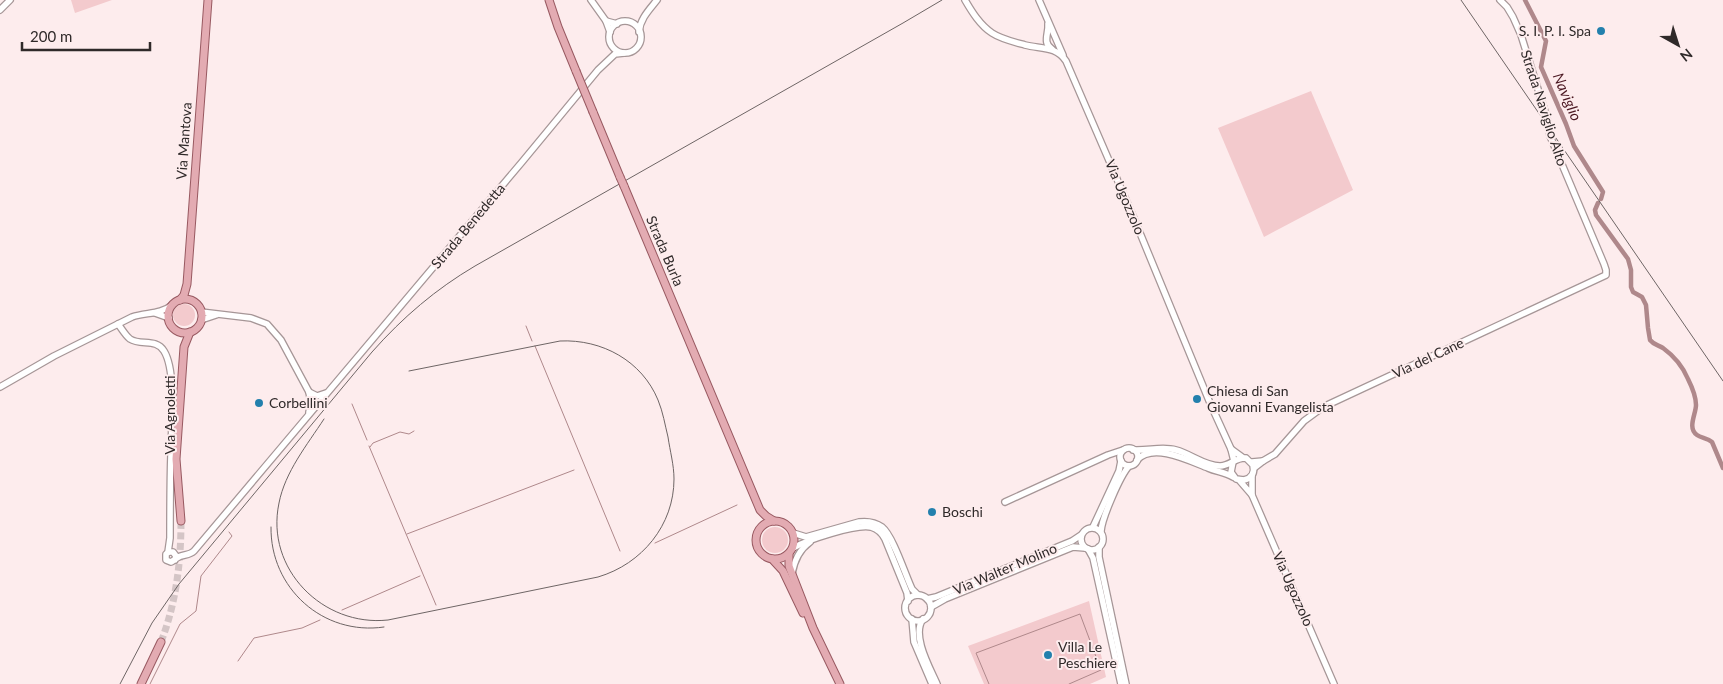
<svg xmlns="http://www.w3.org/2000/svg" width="1723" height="684" font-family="Lato,sans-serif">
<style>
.green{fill:#f3cacd}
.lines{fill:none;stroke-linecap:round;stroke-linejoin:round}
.stream{stroke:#af888b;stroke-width:1}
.canal{stroke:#af888b;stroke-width:4.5}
.major-tunnel{stroke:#d4c5c6;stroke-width:7;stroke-dasharray:7 3.5;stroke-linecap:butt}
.minor-casing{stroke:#a69697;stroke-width:8}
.major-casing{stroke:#985961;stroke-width:9}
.minor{stroke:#fff;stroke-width:5.5}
.major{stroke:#e3abb2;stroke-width:7}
.rail{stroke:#6e6565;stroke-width:1}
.major-bridge-casing{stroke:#985961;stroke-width:9;stroke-linecap:butt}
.major-bridge{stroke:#e3abb2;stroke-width:7}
.poi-dot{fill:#2380ad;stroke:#fdeced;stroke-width:2}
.labels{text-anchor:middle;stroke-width:4;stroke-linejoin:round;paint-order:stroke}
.poi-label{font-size:14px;fill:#2f2929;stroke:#fdeced;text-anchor:start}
.street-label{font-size:14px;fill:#2f2929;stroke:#fdeced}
.water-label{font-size:15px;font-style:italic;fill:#4b1721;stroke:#fdeced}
</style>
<rect width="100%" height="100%" fill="#fdeced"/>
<g class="green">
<polygon points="71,0 112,0 75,13"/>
<polygon points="1311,91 1353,190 1264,237 1218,128"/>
<circle cx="184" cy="315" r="11"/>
<circle cx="775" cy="540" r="13"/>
<polygon points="1089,601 1106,677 1090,684 984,684 968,646"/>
</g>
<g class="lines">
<g class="stream">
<polyline points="526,326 532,341"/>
<polyline points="535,346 620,551"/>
<polyline points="352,404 367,440"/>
<polyline points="369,446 436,605"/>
<polyline points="370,447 373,443 400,432 409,434 414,431"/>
<polyline points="407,534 574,470"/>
<polyline points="655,543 737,505"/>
<polyline points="342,610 420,576"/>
<polyline points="238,661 254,638 302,628 320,620"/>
<polyline points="150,684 180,624 196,611 201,576 232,536 229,532"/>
<polyline points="989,684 976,653 1080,614 1101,670 1069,684"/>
</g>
<g class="canal">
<polyline points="1525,0 1546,41 1541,67 1566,124 1574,146 1603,192 1601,199"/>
<path d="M1598 203 1595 210 1596 215 1628 259 1631 270V287L1633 292 1642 297 1646 305 1648 328 1650 340C1654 345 1658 345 1663 348 1674 356 1683 367 1688 379 1692 387 1696 396 1696 405 1696 414 1687 428 1697 435 1701 438 1707 438 1712 442L1723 468"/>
</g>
<path class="major-tunnel" d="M161 642C176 603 181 563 181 521"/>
<g class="minor-casing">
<g id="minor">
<polyline points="591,0 606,21"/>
<path d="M965 0C972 12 980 25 992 33 1001 39 1014 42 1025 45 1041 49 1056 46 1066 61L1133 216 1210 403 1231 449"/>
<polyline points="1039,0 1063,55"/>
<polyline points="0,10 10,0"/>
<circle cx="625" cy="37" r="16"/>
<path d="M1048 24C1049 33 1042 43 1052 49"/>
<polyline points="610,32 606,21 617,24"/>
<path d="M639 32C640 19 649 10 657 0"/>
<polyline points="201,312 251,318 267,324 281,340 309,392 317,396 326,393"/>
<polyline points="155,313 169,318"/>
<polyline points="201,320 216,315"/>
<path d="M118 324C122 329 125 335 130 339 141 346 156 338 164 351 177 372 171 429 171 454 170 482 170 510 170 538L168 552"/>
<path d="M0 387 54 356 132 317C146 312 160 315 172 305"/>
<polyline points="309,412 311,403 309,392"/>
<circle cx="1129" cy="457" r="9"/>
<path d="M1133 450C1148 451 1162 446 1176 450 1191 454 1205 466 1220 466 1230 466 1236 457 1246 458L1253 465C1255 473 1252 478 1244 480L1236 479 1231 472 1233 462"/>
<path d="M1137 460C1153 442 1190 461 1208 468 1217 472 1225 472 1233 477"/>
<polyline points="1234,461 1231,449 1242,457"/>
<polyline points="1263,461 1275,454 1304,421 1323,407 1606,275 1606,270 1604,264 1550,136 1547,118 1521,35 1513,17 1507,7 1500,0"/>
<polyline points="1252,462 1263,461 1254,468"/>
<polyline points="1239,480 1252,495 1252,476"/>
<polyline points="1252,495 1334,684"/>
<polyline points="1005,502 1108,455 1123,450"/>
<polyline points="1093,527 1119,471 1121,461"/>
<circle cx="1092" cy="539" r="11"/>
<path d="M1101 531C1102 518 1120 476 1129 466"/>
<path d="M793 533 806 537 859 522C867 521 875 522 882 527 893 536 905 574 912 589L918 595"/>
<polyline points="1099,547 1099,557 1126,684"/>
<path d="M793 548C807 540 855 524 871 527 878 529 882 533 885 539L907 593 908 601"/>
<polyline points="1088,549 1093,558 1121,684"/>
<path d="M175 560 176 556 173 552H169L166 554V560L171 562C173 561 175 559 177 558 182 554 189 556 194 551L522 162 598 70 615 54 624 53"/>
<path d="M792 574C794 561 799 550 810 542"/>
<circle cx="918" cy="608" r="13"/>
<polyline points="927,599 936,597 1072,541 1081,535"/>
<polyline points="931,607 945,599 1073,547 1085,548"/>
<polyline points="912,619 914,642 932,684"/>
<path d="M923 619C911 635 930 668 937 684"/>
</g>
</g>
<g class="major-casing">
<g id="major">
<polyline points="549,0 558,27 576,71"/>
<polyline points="593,112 620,177"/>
<polyline points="624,186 760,510 766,516 774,521"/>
<circle cx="185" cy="316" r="17"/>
<polyline points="180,300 184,295 187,284 208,0"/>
<circle cx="775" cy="540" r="19"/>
<polyline points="181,521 176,459 184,347 190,332"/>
<polyline points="789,554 789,566 792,574 813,628 840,684"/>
<polyline points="772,559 783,571 803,613"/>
<polyline points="141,684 161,642"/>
</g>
</g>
<use href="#minor" class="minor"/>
<use href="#major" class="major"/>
<g class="rail">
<polyline points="1461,0 1723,381"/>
<path d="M324 419C307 445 285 472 279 503 265 569 323 627 388 620L598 577C642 564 674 525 674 479 674 465 670 451 668 437 665 425 663 412 658 400 642 361 602 339 560 341L409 371"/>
<path d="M271 527C270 588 323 636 384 627"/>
<path d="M120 684 152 623 179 584 372 352C403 317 436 289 475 266L903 23 942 0"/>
</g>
<g class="major-bridge-casing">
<g id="major-bridge">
<polyline points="576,71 593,112"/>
<polyline points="620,177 624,186"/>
</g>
</g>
<use href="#major-bridge" class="major-bridge"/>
</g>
<g class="poi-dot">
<circle cx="1601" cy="31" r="5"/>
<circle cx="1197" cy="399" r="5"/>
<circle cx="259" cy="403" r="5"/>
<circle cx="932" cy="512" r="5"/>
<circle cx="1048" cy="655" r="5"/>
</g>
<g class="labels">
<g class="poi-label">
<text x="1591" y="36" text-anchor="end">S. I. P. I. Spa</text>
<text x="1207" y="396">Chiesa di San<tspan x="1207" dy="16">Giovanni Evangelista</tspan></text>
<text x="269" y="408">Corbellini</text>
<text x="942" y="517">Boschi</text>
<text x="1058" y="652">Villa Le<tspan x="1058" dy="16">Peschiere</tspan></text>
</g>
<g class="street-label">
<text transform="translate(1544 108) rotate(72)" y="5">Strada Naviglio Alto</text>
<text transform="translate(184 141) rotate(-86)" y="5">Via Mantova</text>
<text transform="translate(1125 197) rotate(67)" y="5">Via Ugozzolo</text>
<text transform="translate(468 226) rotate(-50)" y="5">Strada Benedetta</text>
<text transform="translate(665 251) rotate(67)" y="5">Strada Burla</text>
<text transform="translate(1428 358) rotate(-25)" y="5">Via del Cane</text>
<text transform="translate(170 415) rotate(-90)" y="5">Via Agnoletti</text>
<text transform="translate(1005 569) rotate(-23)" y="5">Via Walter Molino</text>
<text transform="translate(1293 589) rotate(66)" y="5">Via Ugozzolo</text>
</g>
<g class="water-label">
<text transform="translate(1567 97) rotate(67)" y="5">Naviglio</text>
</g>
</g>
<g transform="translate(1678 45) rotate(141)" stroke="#fdeced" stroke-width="4" paint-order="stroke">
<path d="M0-4L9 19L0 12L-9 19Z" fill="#2f2929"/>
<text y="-8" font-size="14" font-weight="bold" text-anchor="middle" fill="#2f2929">N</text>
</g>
<path d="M22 42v8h128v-8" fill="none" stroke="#2f2929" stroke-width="2.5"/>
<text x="30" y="42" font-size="15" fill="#2f2929" stroke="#fdeced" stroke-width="4" paint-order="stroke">200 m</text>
</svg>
